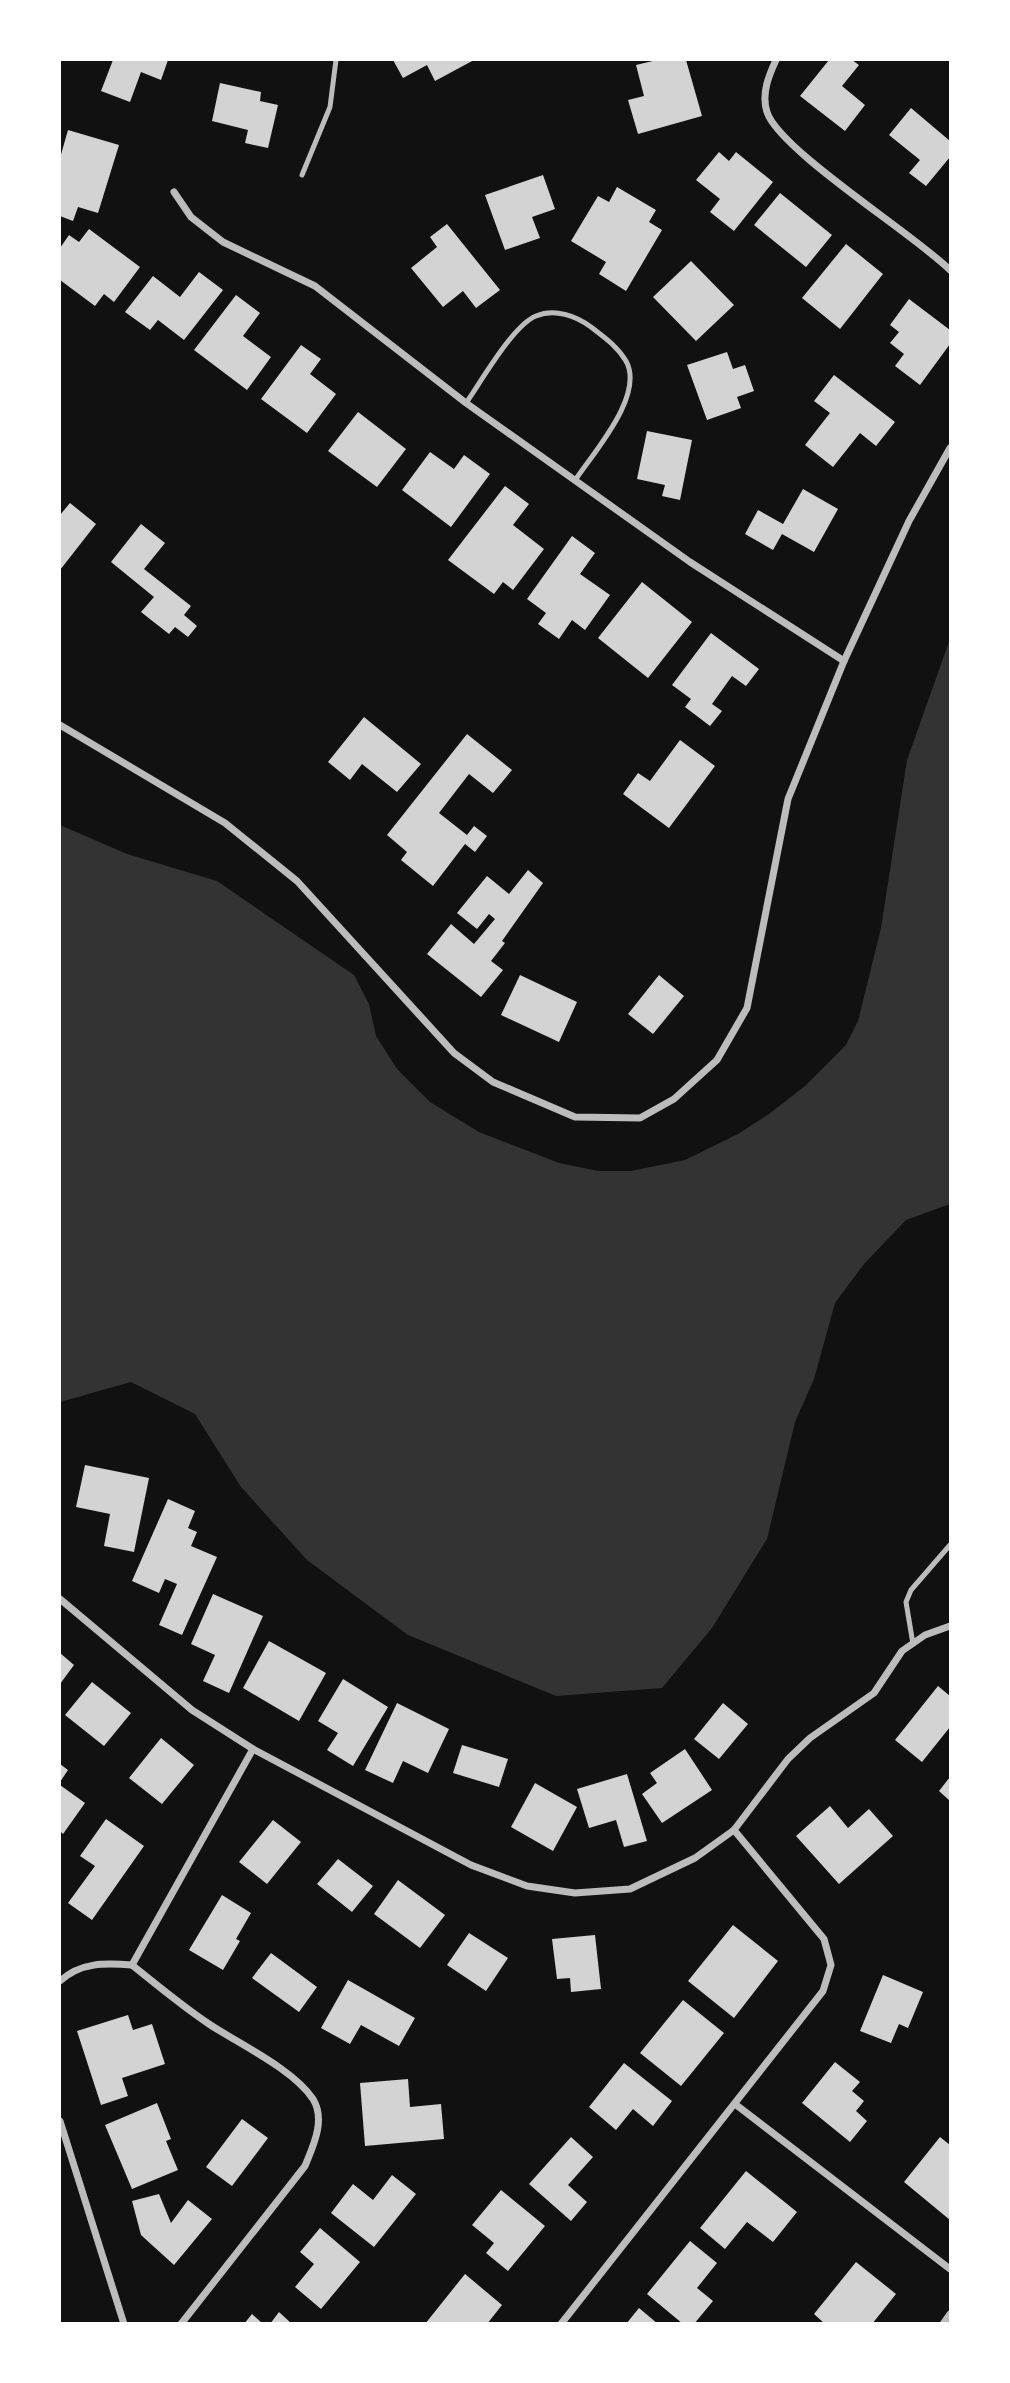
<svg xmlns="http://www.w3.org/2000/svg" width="1010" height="2383" font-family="Georgia,serif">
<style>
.water{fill:#333}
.building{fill:#d3d3d3}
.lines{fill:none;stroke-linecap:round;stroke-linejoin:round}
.service{stroke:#bcbcbc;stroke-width:5}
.minor{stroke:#bcbcbc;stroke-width:7}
</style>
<rect width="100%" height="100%" fill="#111"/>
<polygon class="water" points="950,639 950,1204 906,1220 864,1264 835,1303 814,1379 795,1422 767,1539 712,1628 662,1688 556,1696 408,1635 307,1560 241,1487 195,1414 131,1382 60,1402 60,825 127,854 217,881 354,975 369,1004 376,1036 397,1069 430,1102 479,1132 559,1163 598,1171 631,1171 685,1160 738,1134 769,1114 805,1086 846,1045 858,1021 881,928 907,760"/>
<g class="building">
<polygon points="113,60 168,60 161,80 141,72 130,102 101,91"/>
<polygon points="393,60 474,60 435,81 427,65 403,78"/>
<polygon points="657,60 686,60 702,116 638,134 628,100 644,96 636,65"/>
<polygon points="829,60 852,60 859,65 842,86 865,105 845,131 800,96"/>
<polygon points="220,83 261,92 260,101 278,105 268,148 245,143 248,130 212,121"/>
<polygon points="911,108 950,141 950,157 926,186 909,173 920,160 889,135"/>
<polygon points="68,130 119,145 98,213 78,207 73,221 60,216 60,158"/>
<polygon points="719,152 729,161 736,152 773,182 734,231 710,212 720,199 696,180"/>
<polygon points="543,175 555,209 532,217 540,238 505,250 485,195"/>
<polygon points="617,187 656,210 649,222 662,230 626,291 599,274 606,262 571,241 598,196 609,202"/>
<polygon points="780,193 832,235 806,267 754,225"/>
<polygon points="447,224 500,290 476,308 463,291 443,307 411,268 437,247 430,237"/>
<polygon points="89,229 140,267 114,302 104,294 95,306 60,280 60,248 69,235 79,242"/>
<polygon points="846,244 883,274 840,329 802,298"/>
<polygon points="691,261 734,305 696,341 653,297"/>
<polygon points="199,272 223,290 184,340 158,320 150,330 125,312 153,276 180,297"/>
<polygon points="236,295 260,313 243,336 271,357 247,390 194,350"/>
<polygon points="909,299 950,330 950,344 920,385 895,366 904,354 890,343 899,332 890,325"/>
<polygon points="301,345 321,359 310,374 336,394 307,433 261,399"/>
<polygon points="727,352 733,369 745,365 754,391 737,397 741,408 707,420 687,365"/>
<polygon points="834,375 895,422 876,446 860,433 833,467 805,445 830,413 814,401"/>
<polygon points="358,412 406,449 377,487 328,451"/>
<polygon points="647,431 692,440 680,500 662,496 665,485 637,479"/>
<polygon points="430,452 454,469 464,455 490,474 451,527 402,490"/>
<polygon points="505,486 529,504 513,525 544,549 513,590 503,582 494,594 448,560"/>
<polygon points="803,489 838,509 814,552 782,534 773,550 745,534 758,510 783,524"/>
<polygon points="70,503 96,524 60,570 60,515"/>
<polygon points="141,524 165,543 144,569 191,606 184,615 197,626 188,637 175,627 169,634 141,612 154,597 111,562"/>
<polygon points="572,536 595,553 580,574 610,595 585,630 572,620 559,639 538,624 546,613 527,599"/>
<polygon points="642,582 692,622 648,678 598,638"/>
<polygon points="711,633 759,669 746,686 732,676 712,704 722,711 710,726 685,707 691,699 672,685"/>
<polygon points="364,717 421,764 397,792 362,764 350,780 328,762"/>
<polygon points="467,734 512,770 493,793 469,774 439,813 467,835 474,826 487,836 475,852 465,844 433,886 401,860 407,852 387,835"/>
<polygon points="680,740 715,766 669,828 623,794 638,773 650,781"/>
<polygon points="528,870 543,883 502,941 505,943 491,961 503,970 481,997 427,954 451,924 474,944 495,919 489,914 477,929 457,913 487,876 509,894"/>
<polygon points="520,975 577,1002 559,1042 501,1015"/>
<polygon points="659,975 684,996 653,1034 628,1014"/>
<polygon points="85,1465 149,1478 134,1552 104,1546 110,1514 76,1507"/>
<polygon points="168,1499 195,1511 188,1528 197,1532 191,1546 217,1557 182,1635 159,1625 177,1584 165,1579 159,1593 132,1581"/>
<polygon points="213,1594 263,1616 229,1693 203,1681 215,1655 191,1644"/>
<polygon points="269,1641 326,1673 299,1721 243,1688"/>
<polygon points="60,1653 74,1665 60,1684"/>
<polygon points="343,1679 388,1707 353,1766 327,1750 338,1733 318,1721"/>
<polygon points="92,1682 131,1713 104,1746 65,1715"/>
<polygon points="938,1686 950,1696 950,1727 922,1762 895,1740"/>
<polygon points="397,1703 449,1729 428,1773 403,1761 393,1783 365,1770"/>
<polygon points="723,1703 748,1724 719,1759 694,1739"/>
<polygon points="161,1738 194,1765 162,1804 129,1778"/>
<polygon points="462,1745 508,1759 499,1787 453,1773"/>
<polygon points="685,1749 712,1790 662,1823 642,1794 657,1783 650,1773"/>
<polygon points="60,1764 68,1770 60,1782"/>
<polygon points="627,1774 647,1841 624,1847 616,1820 589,1828 577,1789"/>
<polygon points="950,1777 950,1801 939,1791"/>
<polygon points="535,1783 577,1807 553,1851 511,1827"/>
<polygon points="60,1785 85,1803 63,1834 60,1831"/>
<polygon points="830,1806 848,1828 869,1809 893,1836 839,1884 796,1836"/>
<polygon points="106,1819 144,1846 92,1920 68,1903 95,1866 80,1856"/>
<polygon points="273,1820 301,1842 267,1884 239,1862"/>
<polygon points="338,1859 373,1886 352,1912 317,1884"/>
<polygon points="398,1880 445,1915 420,1948 374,1914"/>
<polygon points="222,1895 251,1913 236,1939 240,1941 223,1970 189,1950"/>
<polygon points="733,1925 778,1961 734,2018 688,1981"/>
<polygon points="469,1933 508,1958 486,1991 447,1965"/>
<polygon points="595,1935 601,1989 571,1992 570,1978 557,1979 552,1939"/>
<polygon points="271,1953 317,1987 299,2012 252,1978"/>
<polygon points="883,1975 923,1992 908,2028 899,2024 891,2043 860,2031"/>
<polygon points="348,1980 415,2018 399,2046 361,2025 350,2044 321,2028"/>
<polygon points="683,2000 724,2033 681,2086 640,2053"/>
<polygon points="128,2015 133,2030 152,2024 165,2064 122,2078 128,2096 101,2105 77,2031"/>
<polygon points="835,2062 860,2082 852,2091 864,2101 856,2111 867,2121 850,2142 802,2103"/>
<polygon points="624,2063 672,2101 653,2126 633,2109 616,2130 589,2107"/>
<polygon points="408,2079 410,2107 441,2104 444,2139 365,2146 360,2083"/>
<polygon points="157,2103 171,2139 166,2141 178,2170 132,2189 105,2125"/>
<polygon points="242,2119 268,2138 232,2186 206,2167"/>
<polygon points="571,2137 593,2157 568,2185 587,2202 571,2221 529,2184"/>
<polygon points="940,2137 950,2145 950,2220 904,2182"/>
<polygon points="746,2171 797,2212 773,2242 747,2222 725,2249 700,2228"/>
<polygon points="392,2175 416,2194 374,2247 331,2213 353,2184 373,2200"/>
<polygon points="501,2190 545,2226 508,2271 486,2253 494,2243 472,2225"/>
<polygon points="159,2194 171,2223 188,2200 212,2219 174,2265 141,2235 132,2201"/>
<polygon points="320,2228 360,2262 321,2309 295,2287 314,2264 300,2252"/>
<polygon points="690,2241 717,2263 697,2288 713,2301 694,2324 683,2324 647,2294"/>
<polygon points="856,2262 896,2294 872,2324 825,2324 814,2314"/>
<polygon points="465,2274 502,2305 487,2324 425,2324"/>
<polygon points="639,2308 658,2324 626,2324"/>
<polygon points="279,2312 292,2324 270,2324"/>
<polygon points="252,2314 263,2324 244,2324"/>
</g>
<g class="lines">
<g class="service">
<polyline points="302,175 330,107 336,60"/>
<path d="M466 403C481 382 513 325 536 316 555 308 576 316 591 327 604 337 617 346 626 361 645 395 594 452 576 479"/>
<polyline points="913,1644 906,1602 911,1590 950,1545"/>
</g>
<g class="minor">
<path d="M776 60C769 75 761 94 767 112 779 150 915 235 950 270"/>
<polyline points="174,192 191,217 223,242 315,286 466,403 690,562 844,661"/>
<polyline points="60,725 225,823 297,881 454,1053 493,1082 575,1117 640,1118 674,1099 717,1060 747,1008 788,799 844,661 909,521 950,448"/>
<polyline points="60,1599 192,1710 253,1749 471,1865 527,1886 575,1893 630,1889 695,1858 734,1830 788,1759 810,1738 874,1693 902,1651 925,1635 950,1626"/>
<path d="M132 1965C157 1985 182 2006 209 2024 239 2044 293 2069 313 2099 326 2120 313 2146 305 2166L181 2324"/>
<polyline points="132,1965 253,1749"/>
<path d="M60 1981C81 1962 105 1963 132 1965"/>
<polyline points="735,2104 950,2269"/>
<polyline points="60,2121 124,2324"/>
<polyline points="561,2324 823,1991 831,1965 824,1939 734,1830"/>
<polyline points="943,2324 950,2314"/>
</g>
</g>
<rect width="1010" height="2383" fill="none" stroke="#ffffff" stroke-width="122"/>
</svg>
